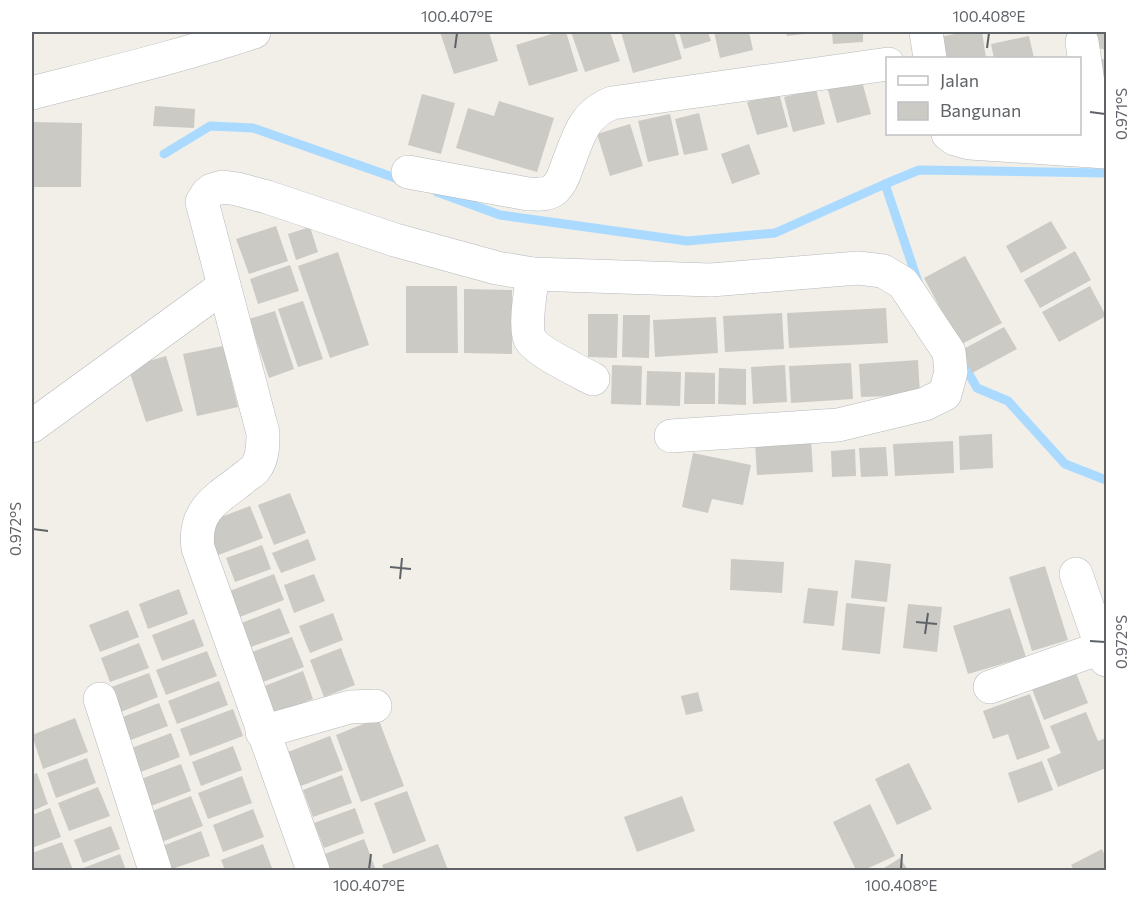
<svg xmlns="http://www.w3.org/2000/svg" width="1138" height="902" font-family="Commissioner,sans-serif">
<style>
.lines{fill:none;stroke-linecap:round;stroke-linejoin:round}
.stream{stroke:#aadaff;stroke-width:9}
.building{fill:#cccac5}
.minor-casing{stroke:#b5b8bc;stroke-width:34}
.minor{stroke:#fff;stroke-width:33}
.ticks{fill:none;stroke:#5f6368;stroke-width:2}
.neatline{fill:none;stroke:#5f6368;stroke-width:2}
.ticks-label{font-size:15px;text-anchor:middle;fill:#5f6368}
</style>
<rect width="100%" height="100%" fill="#f1efe8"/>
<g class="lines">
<g class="stream">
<polyline points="164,154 210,126 253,128 404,181"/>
<polyline points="885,184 919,170 1106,173"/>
<polyline points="437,192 500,215 687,241 775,233 885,184 918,282"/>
<polyline points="962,362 977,388 1008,401 1065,464 1106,480"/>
</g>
</g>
<g class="building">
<polygon points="440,32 489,32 498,61 454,74"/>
<polygon points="558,32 566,32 578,71 529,86 516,45"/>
<polygon points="571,32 610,32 620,61 585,72"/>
<polygon points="621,32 674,32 682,59 633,73"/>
<polygon points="679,32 708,32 711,41 684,49"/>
<polygon points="714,32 749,32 753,50 720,58"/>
<polygon points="786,32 812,32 812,33 787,36"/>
<polygon points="832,32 863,32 863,42 833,44"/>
<polygon points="967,32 982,32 986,58 936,58 932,38"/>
<polygon points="1091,32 1106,32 1106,50 1087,45"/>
<polygon points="1029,36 1034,58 994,58 991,44"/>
<polygon points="1102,59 1106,60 1106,109 1091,106"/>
<polygon points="860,74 871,114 837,123 826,83"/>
<polygon points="816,89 825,124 793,132 784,97"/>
<polygon points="779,93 788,127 757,135 747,102"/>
<polygon points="422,94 455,103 441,154 408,145"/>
<polygon points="499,101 554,118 537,172 456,148 468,108 494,116"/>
<polygon points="155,106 195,109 194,128 153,126"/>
<polygon points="699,113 708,150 684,155 675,119"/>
<polygon points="670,114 679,155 648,162 638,121"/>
<polygon points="32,122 82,123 81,187 32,187"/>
<polygon points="630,124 643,166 610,176 597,134"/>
<polygon points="749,144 760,174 732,184 721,154"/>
<polygon points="1051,221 1067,248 1021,273 1006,246"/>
<polygon points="276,226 288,261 249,274 236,239"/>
<polygon points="310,227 318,252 296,260 288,234"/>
<polygon points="1075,251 1091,280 1040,308 1024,280"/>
<polygon points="338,252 369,345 330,358 298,266"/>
<polygon points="965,256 1002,323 960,345 924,278"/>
<polygon points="290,265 299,291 258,304 250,279"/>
<polygon points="406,286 457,286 458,353 406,353"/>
<polygon points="1090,286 1106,316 1059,342 1042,312"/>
<polygon points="464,289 512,290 512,354 464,353"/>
<polygon points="303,301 323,359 298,367 278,309"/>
<polygon points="886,308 888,343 789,348 787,313"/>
<polygon points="275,311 294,369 269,378 249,319"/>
<polygon points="782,313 784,349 725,352 723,316"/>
<polygon points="588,314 618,314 617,358 588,357"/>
<polygon points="623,315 650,315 649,358 622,357"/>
<polygon points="716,317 718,353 655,357 653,320"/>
<polygon points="1004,327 1017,349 972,373 960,351"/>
<polygon points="223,346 238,407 197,416 183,354"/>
<polygon points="166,356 183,411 146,422 128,367"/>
<polygon points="918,360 920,395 861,397 859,364"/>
<polygon points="851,363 853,399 791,403 789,366"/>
<polygon points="612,365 642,366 641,405 611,404"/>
<polygon points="785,365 787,402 753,404 751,367"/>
<polygon points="719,368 746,369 746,405 718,404"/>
<polygon points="647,371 681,372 680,406 646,405"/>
<polygon points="685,372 715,373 715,404 684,404"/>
<polygon points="992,434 993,468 960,470 959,436"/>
<polygon points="811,439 813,472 757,475 755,442"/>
<polygon points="953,441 954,473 895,476 893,444"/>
<polygon points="886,447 888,476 861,477 859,448"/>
<polygon points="855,449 856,476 832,477 831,451"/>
<polygon points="693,453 751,465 743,505 712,499 708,513 682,507"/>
<polygon points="290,493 306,533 274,545 258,505"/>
<polygon points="250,506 263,538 213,557 200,525"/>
<polygon points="308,539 316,560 281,573 272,553"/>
<polygon points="262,545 271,569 235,582 226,558"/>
<polygon points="731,559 784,562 782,593 730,590"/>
<polygon points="855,560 891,564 887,602 851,598"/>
<polygon points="1045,566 1068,640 1032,651 1009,577"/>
<polygon points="274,574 284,600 237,618 227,592"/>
<polygon points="314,574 325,601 294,613 284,585"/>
<polygon points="808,588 838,591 834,626 803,623"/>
<polygon points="179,589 188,614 148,629 139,604"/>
<polygon points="846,603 885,607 880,654 842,650"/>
<polygon points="908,604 942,607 937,652 903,648"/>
<polygon points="280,608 290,633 248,648 239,624"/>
<polygon points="1010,608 1026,657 968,674 953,626"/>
<polygon points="128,610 139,637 100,652 89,625"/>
<polygon points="333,613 343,640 310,653 299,626"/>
<polygon points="194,619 204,646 162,661 152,635"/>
<polygon points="292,637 304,667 260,683 249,653"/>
<polygon points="139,643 149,668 110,682 101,658"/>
<polygon points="341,648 355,685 324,697 310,660"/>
<polygon points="207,651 217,676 166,695 156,670"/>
<polygon points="1074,668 1088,703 1044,720 1030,684"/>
<polygon points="303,671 313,699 272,715 262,687"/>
<polygon points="149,673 158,697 116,714 106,689"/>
<polygon points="219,681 228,705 177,724 168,701"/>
<polygon points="698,692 703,711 686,715 681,696"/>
<polygon points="1030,694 1050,748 1017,760 1008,734 993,739 983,711"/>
<polygon points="159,703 168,726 128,741 120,718"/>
<polygon points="233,709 243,736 190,756 180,729"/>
<polygon points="1086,712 1098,741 1106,738 1106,768 1058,787 1047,759 1061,753 1050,726"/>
<polygon points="75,718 88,752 43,769 32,735"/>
<polygon points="378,718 404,786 361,802 336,735"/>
<polygon points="171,733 180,757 138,773 129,749"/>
<polygon points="330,736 343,770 293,789 280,755"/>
<polygon points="233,746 242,770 201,786 192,762"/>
<polygon points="87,758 96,783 56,798 47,773"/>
<polygon points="1042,761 1053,790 1018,803 1008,773"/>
<polygon points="909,763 932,809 897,825 875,779"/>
<polygon points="181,764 191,791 151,806 141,779"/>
<polygon points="37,773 48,804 32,811 32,775"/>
<polygon points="342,775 352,803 313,817 303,790"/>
<polygon points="242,776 252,803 208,819 198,793"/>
<polygon points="98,787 110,816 69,831 58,803"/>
<polygon points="407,791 426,841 393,854 374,803"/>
<polygon points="191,796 203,826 159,843 147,813"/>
<polygon points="682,796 695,831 637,852 624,817"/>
<polygon points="870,804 895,856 864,870 856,870 833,822"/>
<polygon points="50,808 61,837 32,848 32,815"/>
<polygon points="355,808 364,833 324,848 314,823"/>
<polygon points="253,809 264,837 223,852 213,825"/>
<polygon points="111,826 120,849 83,863 74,840"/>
<polygon points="201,831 210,856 169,870 160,847"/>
<polygon points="364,839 376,870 322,870 317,857"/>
<polygon points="62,842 73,870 32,870 32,853"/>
<polygon points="263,844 272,868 267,870 225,870 221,860"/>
<polygon points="438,844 448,870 384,870 382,865"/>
<polygon points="1102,849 1106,858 1106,870 1074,870 1071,865"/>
<polygon points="120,854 126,870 78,870"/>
<polygon points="900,858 908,870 881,870"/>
</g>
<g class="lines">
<g class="minor-casing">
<g id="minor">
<polyline points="926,32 930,58"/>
<polyline points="1082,42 1098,151"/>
<path d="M32 93C106 74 181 56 254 32"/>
<polyline points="948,134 955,139 970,143 1106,152"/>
<path d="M408 172 528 194C537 194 547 196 555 189 560 184 564 176 566 169 578 140 581 115 612 103L888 64"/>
<path d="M533 274C531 289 524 326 530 339 536 351 580 372 593 379"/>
<polyline points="32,426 224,286"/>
<polyline points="1076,574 1106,660"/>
<polyline points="990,687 1106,646"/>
<polyline points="100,699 155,870"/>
<polyline points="262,732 350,707 375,706"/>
<path d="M313 870 198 548C193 513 214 500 240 481 244 477 251 473 255 469 263 459 263 445 263 433L202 202 207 194 212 190 223 187 237 189 267 197 395 240 497 268 533 274 711 280 858 268 883 271 903 283 949 352 951 372 945 394 925 404 838 425 671 436"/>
</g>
</g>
<use href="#minor" class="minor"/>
</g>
<path class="ticks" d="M455 48 457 33M987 48 989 33M1090 112 1105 114M33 529 48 531M390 567 411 569M400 579 402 558M916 622 937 624M925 634 928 613M1090 641 1105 642M369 869 371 854M901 869 902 854"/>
<rect width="1138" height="902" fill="none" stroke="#ffffff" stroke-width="66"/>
<rect x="886" y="57" width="195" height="78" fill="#ffffff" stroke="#bfc1c3" stroke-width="1.5"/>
<rect x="898" y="76" width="30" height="9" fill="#ffffff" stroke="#bfc1c3" stroke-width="1.5"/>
<text x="940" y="87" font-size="18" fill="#5f6368">Jalan</text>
<rect x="898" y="102" width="30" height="18" fill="#cccac5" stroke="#bfc1c3" stroke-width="1.5"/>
<text x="940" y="117" font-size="18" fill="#5f6368">Bangunan</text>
<rect x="33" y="33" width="1072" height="836" class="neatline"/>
<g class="ticks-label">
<text x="457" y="22">100.407°E</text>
<text x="989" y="22">100.408°E</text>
<text transform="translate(1122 114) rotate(-90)" y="5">0.971°S</text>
<text transform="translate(16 529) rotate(-90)" y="5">0.972°S</text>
<text transform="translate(1122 642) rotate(-90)" y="5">0.972°S</text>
<text x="369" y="891">100.407°E</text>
<text x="901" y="891">100.408°E</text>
</g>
</svg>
